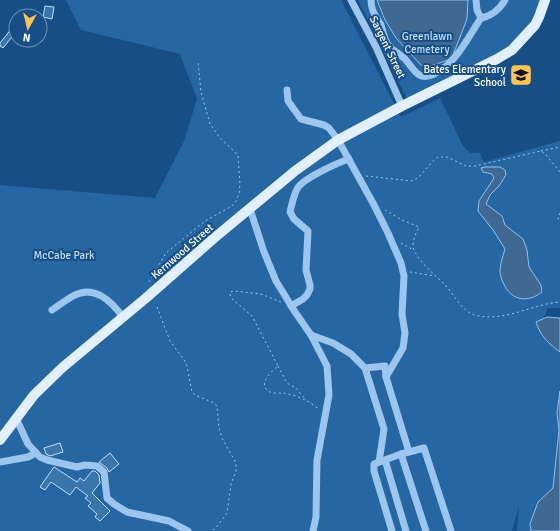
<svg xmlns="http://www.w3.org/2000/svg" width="560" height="531" font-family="Signika,sans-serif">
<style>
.green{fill:#2566a3}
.water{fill:#3f6992;stroke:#8ec2f0}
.building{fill:#3b75ad;stroke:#c1dffa}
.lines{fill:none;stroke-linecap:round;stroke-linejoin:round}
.path{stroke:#9cc6ed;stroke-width:1;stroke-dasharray:2 3;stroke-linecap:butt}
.minor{stroke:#9cc6ed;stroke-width:7}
.major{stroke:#e2efff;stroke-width:10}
.labels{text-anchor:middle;stroke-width:4;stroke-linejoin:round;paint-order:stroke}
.park-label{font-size:11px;fill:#c1dffa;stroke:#174e85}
.street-label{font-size:11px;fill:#fff;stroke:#174e85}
.poi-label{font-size:11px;fill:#fff;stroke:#174e85;text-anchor:end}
</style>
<rect width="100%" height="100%" fill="#174e85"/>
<g class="green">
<path d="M66 0H341L401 117 440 98 463 146 470 153H480L484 162 560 141V308H548L543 319 542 335 548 343 560 352V391L557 413 559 430 553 488C543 499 530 516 531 531H517L519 506 512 531H0V185L155 198 184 141 197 99 180 54 81 30Z"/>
<polygon points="358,0 540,0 539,5 526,31 506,50 407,99"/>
</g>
<g class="water">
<polygon points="377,0 468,0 467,19 453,55 448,60 428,67 421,65 396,38 385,20"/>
<path d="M485 167H500L505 170 506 175 499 186 490 195 486 204 502 216 505 225 523 239 527 250 529 267 541 285 542 292C525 305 509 299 502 280 501 277 500 274 500 271 500 264 503 256 505 249L493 230 478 211 479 201 494 178 492 174 483 172 481 168Z"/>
<path d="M547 317 560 318V352C549 344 540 336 536 322Z"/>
<polygon points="560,391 560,531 531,531 530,524 538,502 553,488 559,430 557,413"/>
</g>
<g class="building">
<polygon points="45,6 54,7 52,19 43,17"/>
<polygon points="16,23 16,32 3,48 0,46 0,43"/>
<polygon points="60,443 63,452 50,456 46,454 44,448"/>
<polygon points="110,453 119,464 109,472 107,468 99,462"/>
<polygon points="54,467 77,482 80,478 84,481 92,471 95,471 99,475 100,483 92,493 110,511 100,521 95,517 97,514 88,506 91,503 85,498 88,496 76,487 70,495 51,482 45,490 40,487"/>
</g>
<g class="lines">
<g class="path">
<polyline points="541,151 560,147"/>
<polyline points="366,176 411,181 418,178 432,162 438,157 447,157 466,166 475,166 541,151 546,155 560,172"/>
<path d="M385 210 402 220 419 227C416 233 411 243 414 250 421 265 436 275 446 286 453 294 458 304 466 310 469 313 475 316 479 316 507 321 533 304 560 302"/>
<polyline points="560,213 558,219 560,221"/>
<polyline points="401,243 412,249"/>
<polyline points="410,272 435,276"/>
<polyline points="149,282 166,253 205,221 232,206 236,201 239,194 240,184 238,156 234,151 219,137 210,124 201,92 198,61"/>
<path d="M281 302 261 294 234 291 230 292V295L232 299 252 316 278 366C272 371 258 383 268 391 272 394 279 393 283 393 296 395 311 401 319 410"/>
<polyline points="157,307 170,341 185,361 187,366 192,392 195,395 214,403 217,406 219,428 222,438 236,463 236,471 231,484 227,513 215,529 210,531"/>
<polyline points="278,366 287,383 290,385 295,387 306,400"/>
</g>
<g class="minor">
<polyline points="351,0 376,47 402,106"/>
<path d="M371 0C371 11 376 16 381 25 383 31 384 38 387 43 391 50 400 54 405 59 414 69 418 82 434 74 456 64 468 37 481 18"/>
<polyline points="476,0 477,10 481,18"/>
<path d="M481 18C491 16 500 9 505 0"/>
<polyline points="287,90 288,101 301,119 324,125 329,128 338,140 373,203 388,233 401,263 404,276 402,314 405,333 403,348 386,377"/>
<polyline points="250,209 264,252 276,281 295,312 311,335 327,366 329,395 317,460 316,517 313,531"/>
<path d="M291 306 303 299 307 295 310 289V285L306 270 308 231 294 219 290 212C292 204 294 192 299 186 307 177 337 163 349 159"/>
<path d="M52 310C59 305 66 300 73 296 94 284 111 301 123 317"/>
<polyline points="311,335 333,343 351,354 365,368 384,429 379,462"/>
<polyline points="365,368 385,366 386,377 409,452"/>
<polyline points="16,418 28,444 40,457 47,460 77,467 85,465 97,466 104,472 107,498 114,504 127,512 169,521 188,531"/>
<polyline points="401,454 424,448 451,531"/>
<polyline points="385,460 406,531"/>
<polyline points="0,462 28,457 36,453"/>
<polyline points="392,531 374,471 374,464 401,454 426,531"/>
</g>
<polyline class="major" points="0,440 34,395 63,367 146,298 213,239 295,171 338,140 402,106 497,59 512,50 535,25 539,17 545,0"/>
</g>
<defs>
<g id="school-square" transform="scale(1.15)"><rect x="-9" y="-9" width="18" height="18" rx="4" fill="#ffc458" stroke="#174e85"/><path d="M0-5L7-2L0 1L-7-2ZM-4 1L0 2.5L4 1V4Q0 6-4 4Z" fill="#111"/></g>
</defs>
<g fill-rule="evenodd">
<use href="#school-square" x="521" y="75"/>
</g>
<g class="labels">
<g class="park-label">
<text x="427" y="40">Greenlawn<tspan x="427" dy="13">Cemetery</tspan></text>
<text x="64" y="259">McCabe Park</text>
</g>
<g class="street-label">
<text transform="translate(388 47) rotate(64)" y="4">Sargent Street</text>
<text transform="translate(182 251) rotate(-41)" y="4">Kernwood Street</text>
</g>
<g class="poi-label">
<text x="506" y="73">Bates Elementary<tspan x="506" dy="13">School</tspan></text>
</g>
</g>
<g transform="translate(28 28) rotate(188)"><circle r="19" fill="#174e85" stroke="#7495b6"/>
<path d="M0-3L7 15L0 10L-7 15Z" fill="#ffc458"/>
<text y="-6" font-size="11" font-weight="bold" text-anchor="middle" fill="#ffffff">N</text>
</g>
</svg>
